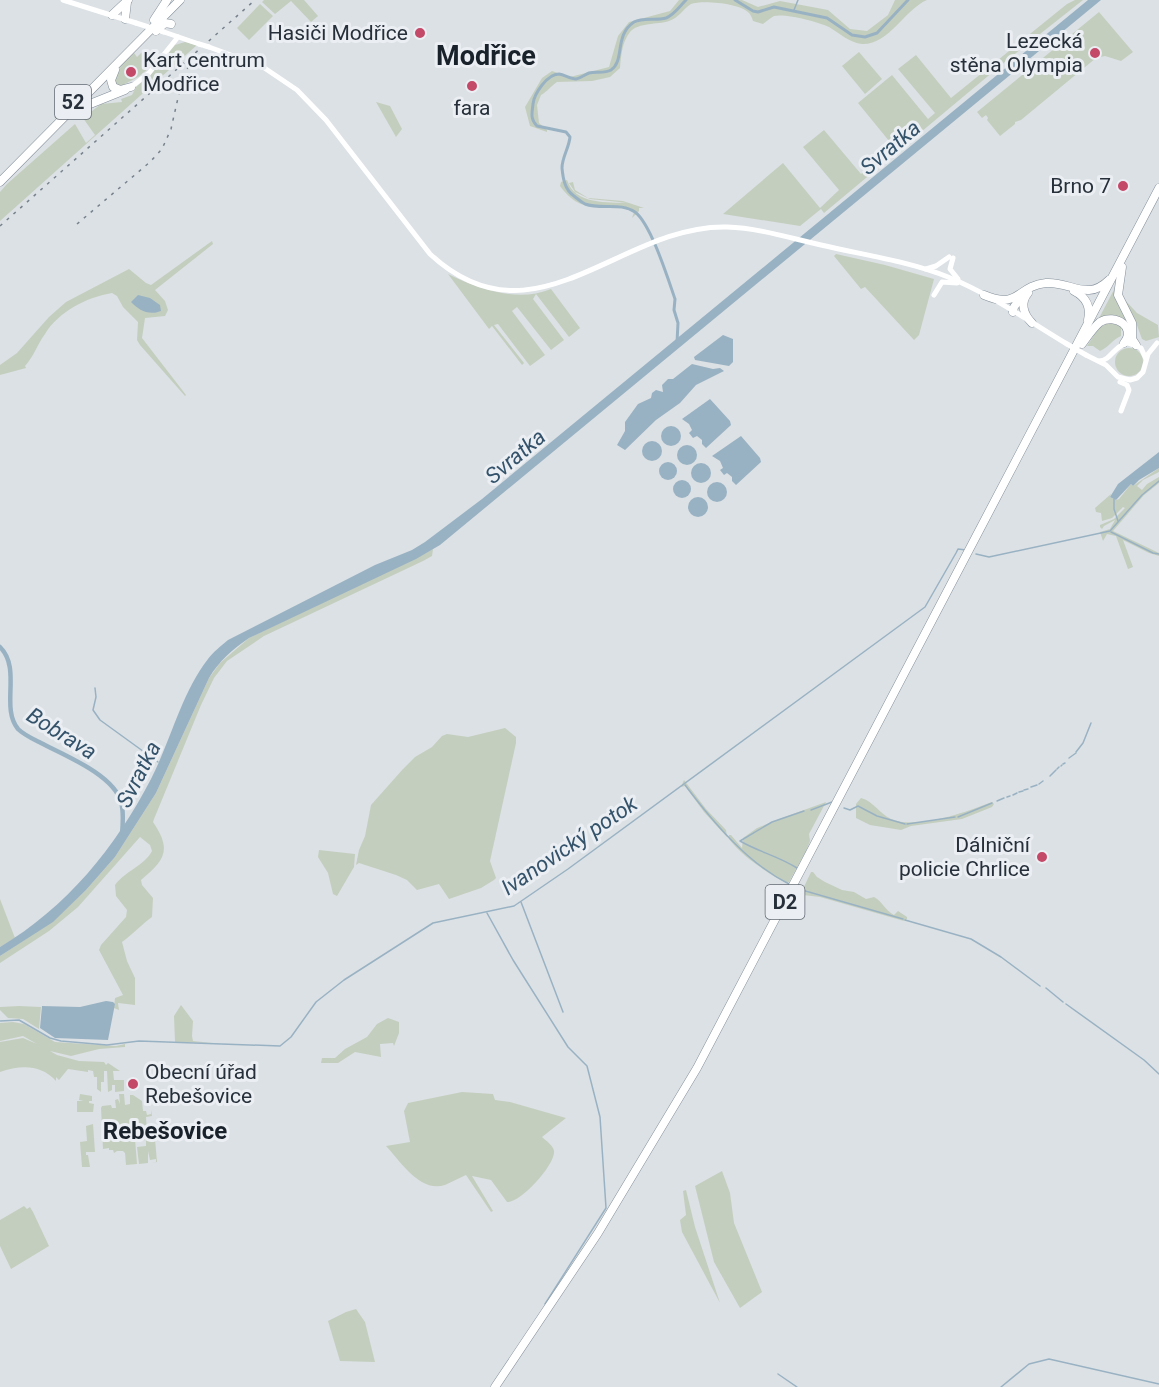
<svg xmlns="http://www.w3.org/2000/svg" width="1159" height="1387" font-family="Roboto,sans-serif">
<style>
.green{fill:#c4cebe}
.water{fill:#99b2c3}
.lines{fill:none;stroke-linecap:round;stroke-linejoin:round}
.stream{stroke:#99b2c3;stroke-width:1.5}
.canal{stroke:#99b2c3;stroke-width:3}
.river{stroke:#99b2c3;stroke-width:4.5}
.highway-casing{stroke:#85909b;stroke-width:9}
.secondary{stroke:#fff;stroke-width:5}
.highway{stroke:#fff;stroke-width:8}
.rail{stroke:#77828d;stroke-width:1.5;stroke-dasharray:3 6;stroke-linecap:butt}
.secondary-bridge{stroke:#fff;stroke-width:5}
.poi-dot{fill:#c44868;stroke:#ebeff3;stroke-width:2}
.labels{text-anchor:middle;stroke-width:6;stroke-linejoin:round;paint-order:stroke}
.shield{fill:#ebeff3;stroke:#626972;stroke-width:1.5}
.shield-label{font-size:20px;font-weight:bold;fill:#27303a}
.poi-label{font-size:21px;fill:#27303a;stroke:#ebeff3;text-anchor:end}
.water-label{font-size:22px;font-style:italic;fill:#34536b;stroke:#ebeff3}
.quarter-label{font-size:24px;font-weight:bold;fill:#19212b;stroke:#ebeff3}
.district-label{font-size:27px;font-weight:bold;fill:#19212b;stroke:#ebeff3}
</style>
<rect width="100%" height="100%" fill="#dce1e5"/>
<g class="green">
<polygon points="264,0 304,0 318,16 311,22 291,1 275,14 262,2"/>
<path d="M679 0H742L758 7 780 1 828 10 850 29 867 31 888 15 895 0H927C904 10 889 45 862 44 850 43 839 33 829 27 819 22 785 13 774 16 770 18 767 21 763 24L753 21C752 18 751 15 749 13 740 3 702 0 691 4 683 9 679 18 669 21 657 25 639 22 630 32 622 42 621 56 620 68L610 77 592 81 557 82C551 86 548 91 541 95L537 105 539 123 547 130V132L530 126 525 107 542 78 552 71 570 77 609 67 618 36 629 22 670 11Z"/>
<polygon points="1075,0 1083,0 1006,61 824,213 821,209 800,226 723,214 783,163 820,208 839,190 803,147 824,130 861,174 871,164 894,147 858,103 892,75 928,119 935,113 898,69 916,55 951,98 1067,4"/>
<polygon points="260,4 273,16 249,40 237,28"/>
<polygon points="1099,12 1133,52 1121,61 1105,56 1096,58 1021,120 1015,122 1015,124 1000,136 987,120 988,118 986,115 982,118 977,112"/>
<polygon points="185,42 197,45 0,221 0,192 7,184 75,124 86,143 95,135 83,118 101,104 122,102 121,99 132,95 136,87 152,73 175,45"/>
<path d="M144 50 154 64 138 77 121 86 114 84C114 71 125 62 134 53L137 57Z"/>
<polygon points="859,52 882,79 865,94 842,66"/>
<polygon points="376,102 390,106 402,129 396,137"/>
<path d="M567 180C575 205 607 202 629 203L590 199 575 192 569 183 573 182 575 190 588 198 623 201 644 208H639V211L632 218 634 212C603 198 585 220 560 186L561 182Z"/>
<path d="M212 241 213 244 155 290 165 301 168 310 165 316 145 318 142 338 186 395 185 396 140 345 137 340 138 322 123 307 117 296 112 293C87 297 58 312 45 334 37 345 34 356 25 366L26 368 0 375V365L17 353 49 317 66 302 129 269 146 283 151 285Z"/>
<polygon points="836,254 885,265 934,279 919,335 914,340 865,287 861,289 834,256"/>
<path d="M448 274C479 289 517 303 551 289L580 328 569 337 536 294 533 299 564 340 551 350 517 307 512 311 545 355 530 366 498 324 494 325 524 363 522 365 492 326 489 329Z"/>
<path d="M1118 282 1131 326C1116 314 1114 315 1097 322Z"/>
<polygon points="1124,299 1137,313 1158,325 1159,337 1146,341 1142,339 1135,320"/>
<path d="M1109 322 1121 327V336C1113 339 1108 348 1100 351L1093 346H1087L1099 328Z"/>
<circle cx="1129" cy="362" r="14"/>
<polygon points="1159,468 1159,472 1143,480 1137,486 1142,490 1147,484 1159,477 1159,483 1144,495 1113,531 1159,553 1159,556 1149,553 1123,540 1133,567 1128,569 1116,536 1107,534 1103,541 1100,532 1110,529 1115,520 1104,526 1102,529 1100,527 1100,525 1114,519 1125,508 1123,507 1112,518 1102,521 1101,513 1096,512 1095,508 1111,494 1110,497 1116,500 1119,499 1131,484 1133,486"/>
<path d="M433 549 432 556 423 561 264 636 227 661 214 678 201 705 154 819 153 822C172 850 165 860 141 880L142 885 153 898 152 917C142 924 133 934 122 942L127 961 135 978V1005L118 1003 119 1010 114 1008 115 998 123 995 99 950 101 945 126 917 127 910 116 896 115 885C125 871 144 866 152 851L150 845 140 837 78 907 49 931 0 963V956L53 921 86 890 115 857 156 793 209 678 220 663 249 638Z"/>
<polygon points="505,728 516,737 516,743 490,861 496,878 494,880 481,888 449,899 439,884 417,890 407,880 396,875 359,863 356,865 359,850 365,836 371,805 403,769 415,757 432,747 442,736 447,734 468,737"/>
<polygon points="684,780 706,809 726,830 727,837 704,812 685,786 681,787"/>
<path d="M861 798C873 801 880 814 891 819 917 830 966 812 992 802L994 804 992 807 962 819 911 826 901 830 870 825 856 818V804Z"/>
<path d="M826 802 809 834 810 841 806 851 789 882 786 883C766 872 743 857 729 839V835H731L742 848 743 838 757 828 779 819Z"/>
<polygon points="319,850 355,854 354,867 337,896 333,894 328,873 318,857"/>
<path d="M811 872H813L817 877 825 882 842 890 854 892 866 899 874 897C882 901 885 910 894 915L898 911 907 917V919L904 921 820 897 803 895 802 891Z"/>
<polygon points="0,899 15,938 0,947"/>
<polygon points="181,1005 193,1021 192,1036 193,1041 212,1043 175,1042 174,1016"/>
<polygon points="19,1006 41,1007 39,1029 23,1019 8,1018 0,1010 0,1007"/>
<polygon points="388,1018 399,1022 399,1033 394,1046 393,1043 380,1044 381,1057 355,1052 338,1063 321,1063 322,1058 335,1058 345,1049 367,1037 377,1024"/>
<path d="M13 1022 24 1024 55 1042 116 1046 125 1044V1047L99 1049 71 1056 50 1051 57 1055 79 1061 104 1062 106 1065 108 1063 120 1071H113L114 1080H124V1091L115 1092V1085H112V1090L108 1092 107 1071H104V1082H101V1092L97 1089V1077H94L93 1071 88 1070V1072L68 1069 59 1080 56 1077V1081C41 1064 20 1065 0 1072V1042L23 1038 37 1044 23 1036 0 1041V1023Z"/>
<path d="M462 1092 493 1094 495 1100 510 1102 566 1118 542 1137C546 1141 553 1145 554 1151 556 1164 520 1204 507 1202L491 1180 472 1176 493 1211 491 1212 466 1175C459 1178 452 1182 445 1185 420 1193 401 1162 386 1146L410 1142 404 1111 408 1103Z"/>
<polygon points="80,1094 92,1096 92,1101 89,1101 89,1103 94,1104 93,1112 77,1112 77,1101 84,1101 79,1100"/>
<polygon points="119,1094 124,1094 125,1105 130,1104 130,1095 133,1095 142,1101 143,1111 146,1111 147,1115 151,1114 151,1110 152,1116 146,1117 147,1134 149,1134 149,1139 155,1139 157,1162 152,1163 156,1162 156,1159 150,1160 148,1151 148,1163 139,1164 137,1147 146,1146 146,1140 137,1141 135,1139 137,1164 126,1165 125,1153 123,1151 117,1151 114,1153 113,1150 109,1150 109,1148 103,1149 101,1108 102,1106 111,1105 112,1108 116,1108 115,1100 118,1099 120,1104"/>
<polygon points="93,1124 95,1152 86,1152 86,1155 88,1155 90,1167 82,1167 80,1142 87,1141 86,1126"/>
<polygon points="722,1171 730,1193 734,1223 762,1292 740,1308 714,1262 695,1186"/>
<polygon points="686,1190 695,1227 720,1303 682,1232 680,1220 686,1215 683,1191"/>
<polygon points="24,1206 27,1209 30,1207 33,1212 49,1246 11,1269 0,1246 0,1220"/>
<polygon points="356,1309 365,1322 375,1362 340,1361 328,1321 346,1312"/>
</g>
<g class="water">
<path d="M1088 0H1101L440 545 416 559 249 638C233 649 219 661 209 678L156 793 115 857 86 890 53 922 0 956V947C67 907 115 848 151 779 171 740 181 694 208 659 213 652 221 646 228 640L375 565 412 550 425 542 482 499Z"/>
<path d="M138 295 150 298 160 305 161 311C148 316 139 310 131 302Z"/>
<polygon points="723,335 733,339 733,362 729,366 695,360 694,357"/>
<polygon points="692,364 713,369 720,368 724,371 696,385 680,403 656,420 625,450 617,445 625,431 625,422 638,404 651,398 652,393 656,390 663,392 662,385 668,379 673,379"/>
<polygon points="710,399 730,421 731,425 706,448 702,444 702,440 697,436 693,438 689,433 692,430 689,424 682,419"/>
<circle cx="671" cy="436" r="10"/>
<polygon points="741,436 760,458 761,462 736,485 732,481 732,477 727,473 724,475 720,470 723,468 720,461 712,456"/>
<circle cx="652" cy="451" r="10"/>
<circle cx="687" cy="455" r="10"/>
<polygon points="1159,452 1159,468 1139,480 1133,486 1131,484 1116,500 1110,497 1118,484"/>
<circle cx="668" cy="471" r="9"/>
<circle cx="701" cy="473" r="10"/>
<circle cx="682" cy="489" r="9"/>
<circle cx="717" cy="492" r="10"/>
<circle cx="698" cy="507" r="10"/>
<polygon points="106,1001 113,1002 115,1004 108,1040 55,1038 40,1028 42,1006 80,1007"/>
</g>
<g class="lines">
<g class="stream">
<polyline points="794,10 798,0"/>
<polyline points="1114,499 1114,509 1118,521"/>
<polyline points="1111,532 1153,553 1159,554"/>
<polyline points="976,554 989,557 1110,531 1142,495 1159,481"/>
<polyline points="95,688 96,697 93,710 100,720 158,762"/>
<polyline points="1076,752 1083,743 1091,723"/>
<polyline points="1069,758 1076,753"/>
<polyline points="1063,764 1065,763"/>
<polyline points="1061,766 1062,765"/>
<polyline points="1057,769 1059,767"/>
<polyline points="1050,776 1056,770"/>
<polyline points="1039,784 1043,781"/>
<path d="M685 785C713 822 747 863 789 884"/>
<polyline points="1031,787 1037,785"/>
<polyline points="1024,790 1028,789"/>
<polyline points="1019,792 1023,791"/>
<polyline points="1013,795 1017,793"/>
<polyline points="1007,797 1010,796"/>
<polyline points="997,801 1004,798"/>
<polyline points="844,808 850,810 858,806 877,816 905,824"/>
<polyline points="811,810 832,802"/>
<polyline points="958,817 992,803"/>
<polyline points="907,824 955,817"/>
<path d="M797 868C778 856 759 852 740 841L772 822 804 811"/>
<polyline points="802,890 903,919"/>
<polyline points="521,902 563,1012"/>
<polyline points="487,913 513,960 568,1047 587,1066 600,1117 606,1208 545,1304"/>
<polyline points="905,920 971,939 1001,957 1040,986"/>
<polyline points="1046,988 1063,1002"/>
<polyline points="1066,1004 1144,1060 1159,1074"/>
<polyline points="0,1021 19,1020 50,1038 61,1041 107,1045 139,1041 280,1046 291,1037 316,1002 344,980 433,923 514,906 568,869 925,607 956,553 958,549 966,550"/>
<polyline points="778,1374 797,1387"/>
<polyline points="1001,1387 1029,1364 1049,1359 1159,1384"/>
</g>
<g class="canal">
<polyline points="735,0 753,11 758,12 774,7 827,18 852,35 865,37 877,33 908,0"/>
<path d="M677 342 678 323 674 310 675 299C668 279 651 224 635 212 621 202 601 210 585 204 581 202 578 199 574 196 565 190 563 179 562 168 562 157 569 148 570 137L566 132 537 126C530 119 532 113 533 104 534 94 547 74 559 74 565 75 570 79 576 79 581 78 584 75 589 73 596 71 604 74 611 70 625 61 614 35 634 22 643 17 656 21 666 18 674 15 680 6 686 0"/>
</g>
<path class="river" d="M0 647C22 669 0 707 18 729 24 735 33 739 41 743 64 755 114 775 121 802 124 812 123 823 122 834"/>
<g class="highway-casing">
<g id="highway">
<polyline points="112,15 128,0"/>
<polyline points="125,19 127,2"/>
<polyline points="154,20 167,0"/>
<polyline points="156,31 165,23 171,24"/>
<polyline points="115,70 111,80 113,87 120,90 131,87"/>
<polyline points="73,113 80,108 125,90"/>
<polyline points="0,182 180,0"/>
<polyline points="1122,267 1118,295 1132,323 1132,339 1136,345"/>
<path d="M1074 291C1086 297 1091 307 1088 320"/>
<path d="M1028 293C1020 302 1023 314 1032 323"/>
<path d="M984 295C1020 310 1016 286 1046 283 1070 281 1087 302 1109 280"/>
<polyline points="1013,312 1014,307 1022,296"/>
<path d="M1082 344C1087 337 1093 328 1100 322 1115 313 1137 327 1124 343"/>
<polyline points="495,1387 598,1233 697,1068 1159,188"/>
</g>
</g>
<g class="secondary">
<polyline points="63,0 136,23"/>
<polyline points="164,32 199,44"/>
<path d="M209 47 263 67 297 90 326 120 430 254C534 351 620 224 727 227 759 228 790 238 821 245 863 255 908 261 948 277 990 294 1029 321 1067 344"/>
<polyline points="131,87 149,73 178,37"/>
<polyline points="953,258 950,269 958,279"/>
<polyline points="926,269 936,266 949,257"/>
<polyline points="934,295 942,282 957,283"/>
<polyline points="1086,355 1106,365 1118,377 1130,380 1137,378 1143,372 1148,354 1157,343"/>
<path d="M1099 361C1112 360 1113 346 1128 343L1141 348 1146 359"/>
<polyline points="1120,382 1127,385 1129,390 1121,411"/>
</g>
<use href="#highway" class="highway"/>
<g class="rail">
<polyline points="77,224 150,162 162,149 171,129 182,80 191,61"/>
<polyline points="0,226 255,0"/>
</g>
<g class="secondary-bridge">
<polyline points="136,23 164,32"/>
<polyline points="199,44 209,47"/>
<polyline points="1067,344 1086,355"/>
</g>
</g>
<g class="poi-dot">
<circle cx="420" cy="33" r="6"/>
<circle cx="1095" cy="53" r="6"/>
<circle cx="131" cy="72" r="6"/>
<circle cx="472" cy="86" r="6"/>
<circle cx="1123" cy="186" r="6"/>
<circle cx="1042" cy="857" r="6"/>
<circle cx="133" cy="1084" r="6"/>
</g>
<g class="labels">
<g class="shield">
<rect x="55" y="85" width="36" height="34" rx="4.5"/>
<rect x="765.5" y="885" width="39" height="34" rx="4.5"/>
</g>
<g class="shield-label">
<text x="73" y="109">52</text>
<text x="785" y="909">D2</text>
</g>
<g class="poi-label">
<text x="408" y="40">Hasiči Modřice</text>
<text x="1083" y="48">Lezecká<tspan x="1083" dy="24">stěna Olympia</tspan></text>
<text x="143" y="67" text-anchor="start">Kart centrum<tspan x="143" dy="24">Modřice</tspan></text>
<text x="472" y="115" text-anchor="middle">fara</text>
<text x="1111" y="193">Brno 7</text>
<text x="1030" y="852">Dálniční<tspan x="1030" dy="24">policie Chrlice</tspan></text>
<text x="145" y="1079" text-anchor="start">Obecní úřad<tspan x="145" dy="24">Rebešovice</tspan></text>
</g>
<g class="water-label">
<text transform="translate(890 147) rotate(-40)" y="8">Svratka</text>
<text transform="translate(515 456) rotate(-40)" y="8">Svratka</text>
<text transform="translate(62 733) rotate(32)" y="8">Bobrava</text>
<text transform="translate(138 774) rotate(-63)" y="8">Svratka</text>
<text transform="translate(569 845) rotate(-34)" y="8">Ivanovický potok</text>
</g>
<g class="quarter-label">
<text x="165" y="1139">Rebešovice</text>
</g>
<g class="district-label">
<text x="486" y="65">Modřice</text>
</g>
</g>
</svg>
